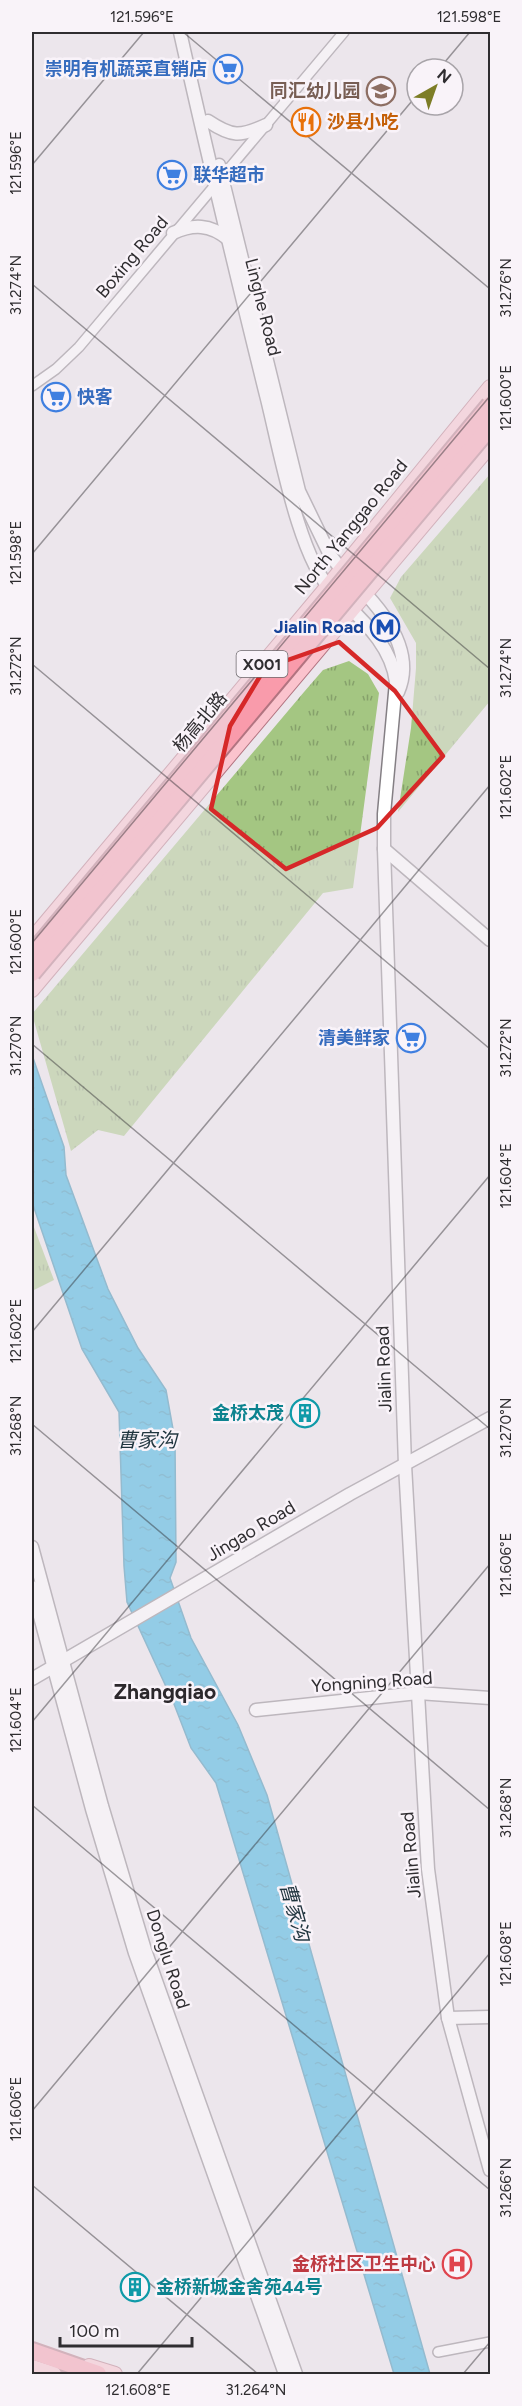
<svg xmlns="http://www.w3.org/2000/svg" width="522" height="2406" font-family="Figtree,'Noto Sans SC',sans-serif">
<style>
.park{fill:url(#park-tufts)}
.water{fill:url(#water-ripples);stroke:#2987aa;stroke-width:1.5}
.lines{fill:none;stroke-linecap:round;stroke-linejoin:round}
.street-casing{stroke:#847f84;stroke-width:12}
.secondary-casing{stroke:#847f84;stroke-width:15}
.primary-casing{stroke:#b27480;stroke-width:16}
.highway-casing{stroke:#b27480;stroke-width:20}
.street{stroke:#fff;stroke-width:9}
.secondary{stroke:#fff;stroke-width:12}
.primary{stroke:#fbc3cd;stroke-width:14}
.highway{stroke:#f99bab;stroke-width:16}
.highway-bridge-casing{stroke:#b27480;stroke-width:20;stroke-linecap:butt}
.highway-bridge{stroke:#f99bab;stroke-width:16}
.marked{fill:none;stroke:#d62828;stroke-width:4.5;stroke-linejoin:round}
.ticks{fill:none;stroke:#2f2d30;stroke-width:1.5;stroke-opacity:0.45}
.labels{text-anchor:middle;stroke-width:5;stroke-linejoin:round;paint-order:stroke}
.shield{fill:#f9f3f9;stroke:#6c686c;stroke-width:1.5}
.shield-label{font-size:16px;font-weight:bold;fill:#2f2d30}
.shop-label{font-size:18px;font-weight:bold;fill:#366cbe;stroke:#f9f3f9;text-anchor:end}
.education-label{font-size:18px;font-weight:bold;fill:#785e54;stroke:#f9f3f9;text-anchor:end}
.food-label{font-size:18px;font-weight:bold;fill:#c56008;stroke:#f9f3f9;text-anchor:start}
.street-label{font-size:18px;fill:#2f2d30;stroke:#f9f3f9}
.transit-label{font-size:18px;font-weight:bold;fill:#164399;stroke:#f9f3f9;text-anchor:end}
.culture-label{font-size:18px;font-weight:bold;fill:#0d838f;stroke:#f9f3f9;text-anchor:end}
.health-label{font-size:18px;font-weight:bold;fill:#be3a42;stroke:#f9f3f9;text-anchor:end}
.water-label{font-size:20px;font-style:italic;fill:#1f343e;stroke:#f9f3f9}
.quarter-label{font-size:21px;font-weight:bold;fill:#2c282c;stroke:#f9f3f9}
.neatline{fill:none;stroke:#2f2d30;stroke-width:2}
.ticks-label{font-size:15px;text-anchor:middle;fill:#2f2d30}
</style>
<defs>
<pattern id="park-tufts" width="24" height="20" patternUnits="userSpaceOnUse" patternTransform="scale(1.5)"><rect width="24" height="20" fill="#a4c682"/><path d="M3 7l-1-3M5 7V3M7 7l1-3M15 17l-1-3M17 17v-4M19 17l1-3" fill="none" stroke="#86a16b"/></pattern>
<pattern id="water-ripples" width="26" height="14" patternUnits="userSpaceOnUse" patternTransform="scale(1.5)"><rect width="26" height="14" fill="#26aede"/><path d="M2 4q2-2 4 0t4 0M15 11q2-2 4 0t4 0" fill="none" stroke="#218eb4"/></pattern>
</defs>
<rect width="100%" height="100%" fill="#ece6ec"/>
<g class="park">
<polygon points="490,474 490,701 398,812 411,728 416,668 416,643 390,598 401,577"/>
<polygon points="349,661 368,674 379,693 353,888 323,893 124,1136 98,1130 71,1151 32,1014 304,692 323,670"/>
<polygon points="32,1222 54,1280 32,1291"/>
</g>
<polygon class="water" points="32,1055 64,1147 66,1175 108,1289 138,1348 166,1390 175,1440 176,1562 170,1578 191,1638 238,1725 267,1795 430,2374 394,2374 216,1783 191,1748 174,1704 127,1602 124,1566 119,1412 82,1349 32,1202"/>
<g class="lines">
<g class="street-casing">
<g id="street">
<polyline points="32,386 56,369 79,347 344,32"/>
<polyline points="438,2352 490,2342"/>
</g>
</g>
<g class="secondary-casing">
<g id="secondary">
<path d="M180 32C207 153 236 274 266 395 279 445 298 558 333 592"/>
<path d="M208 121C232 137 240 137 266 125"/>
<polyline points="219,165 299,491 330,555 346,575"/>
<path d="M173 233C193 224 210 224 228 239"/>
<path d="M359 587C386 614 415 653 398 692"/>
<path d="M346 604C369 626 392 650 396 682L384 814V849L405 1465 428 1869 448 2018 490 2170"/>
<polyline points="384,849 490,940"/>
<polyline points="32,1547 102,1806 145,1950 296,2374"/>
<polyline points="32,1587 92,1809 135,1953 285,2374"/>
<polyline points="32,1679 350,1494 490,1418"/>
<polyline points="256,1710 418,1693 490,1698"/>
<polyline points="448,2018 490,2017"/>
</g>
</g>
<g class="primary-casing">
<g id="primary">
<polyline points="32,939 322,593 490,387"/>
<polyline points="32,990 490,446"/>
<polyline points="89,2366 115,2374"/>
<polyline points="32,2367 54,2374"/>
</g>
</g>
<g class="highway-casing">
<polyline id="highway" points="32,2351 98,2374"/>
</g>
<use href="#street" class="street"/>
<use href="#secondary" class="secondary"/>
<use href="#primary" class="primary"/>
<use href="#highway" class="highway"/>
<g class="highway-bridge-casing">
<g id="highway-bridge">
<polyline points="32,954 490,405"/>
<polyline points="32,973 490,427"/>
</g>
</g>
<use href="#highway-bridge" class="highway-bridge"/>
</g>
<path d="M0 0H522V2406H0ZM339 642 395 691 443 756 377 828 286 869 211 809 230 726 265 668Z" fill="#ece6ec" fill-opacity=".55" fill-rule="evenodd"/>
<path class="marked" d="M339 642 395 691 443 756 377 828 286 869 211 809 230 726 265 668Z"/>
<path class="ticks" d="M183 32 490 289M439 69 470 32M32 165 144 32M32 284 490 669M32 554 417 95M32 664 490 1049M32 943 490 396M32 1044 490 1429M32 1332 490 785M32 1424 490 1810M32 1722 490 1175M32 1805 490 2190M32 2111 490 1564M32 2185 258 2374M137 2374 490 1953M463 2374 490 2342"/>
<defs>
<g id="supermarket-ring" transform="scale(1.5)"><circle r="9.5" fill="#f9f3f9" stroke="#3f7fe0" stroke-width="1.5"/><path d="M-6-5.5h2.5l.6 2H6L4.5 2H-2.5L-4.4-4H-6ZM-1.5 3.2a1.3 1.3 0 1 0 .1 0ZM3 3.2a1.3 1.3 0 1 0 .1 0Z" fill="#3f7fe0"/></g>
<g id="school-ring" transform="scale(1.5)"><circle r="9.5" fill="#f9f3f9" stroke="#8d6e63" stroke-width="1.5"/><path d="M0-5L7-2L0 1L-7-2ZM-4 1L0 2.5L4 1V4Q0 6-4 4Z" fill="#8d6e63"/></g>
<g id="restaurant-ring" transform="scale(1.5)"><circle r="9.5" fill="#f9f3f9" stroke="#e8710a" stroke-width="1.5"/><path d="M-5-6h1v4h1v-4h1v4h1v-4h1v5L-1.5 .5V6h-2V.5L-5-1ZM5-6V6H3V1.5H1.5Q1.5-4 5-6Z" fill="#e8710a"/></g>
<g id="metro-ring" transform="scale(1.5)"><circle r="9.5" fill="#f9f3f9" stroke="#1a4fb4" stroke-width="1.5"/><path d="M-5.5 5V-5H-3L0 0L3-5H5.5V5H3V-.5L0 4L-3-.5V5Z" fill="#1a4fb4"/></g>
<g id="building-ring" transform="scale(1.5)"><circle r="9.5" fill="#f9f3f9" stroke="#0f9aa8" stroke-width="1.5"/><path d="M-4-6H4V6H1V3H-1V6H-4ZM-2.5-4.3h1.7v1.8h-1.7ZM.8-4.3h1.7v1.8H.8ZM-2.5-1h1.7V.8h-1.7ZM.8-1h1.7V.8H.8Z" fill="#0f9aa8"/></g>
<g id="hospital-ring" transform="scale(1.5)"><circle r="9.5" fill="#f9f3f9" stroke="#e0444e" stroke-width="1.5"/><path d="M-5-5h3v3.5h4V-5h3V5h-3V1.5h-4V5h-3Z" fill="#e0444e"/></g>
</defs>
<g fill-rule="evenodd">
<use href="#supermarket-ring" x="228" y="69"/>
<use href="#school-ring" x="381" y="91"/>
<use href="#restaurant-ring" x="306" y="122"/>
<use href="#supermarket-ring" x="172" y="175"/>
<use href="#supermarket-ring" x="56" y="397"/>
<use href="#metro-ring" x="385" y="627"/>
<use href="#supermarket-ring" x="411" y="1038"/>
<use href="#building-ring" x="305" y="1413"/>
<use href="#hospital-ring" x="457" y="2264"/>
<use href="#building-ring" x="135" y="2287"/>
</g>
<g class="labels">
<rect class="shield" x="236.5" y="651" width="51" height="26" rx="4.5"/>
<g class="shield-label">
<text x="262" y="670">X001</text>
</g>
<g class="shop-label">
<text x="207" y="75">崇明有机蔬菜直销店</text>
<text x="193" y="181" text-anchor="start">联华超市</text>
<text x="77" y="403" text-anchor="start">快客</text>
<text x="390" y="1044">清美鲜家</text>
</g>
<g class="education-label">
<text x="360" y="97">同汇幼儿园</text>
</g>
<g class="food-label">
<text x="327" y="128">沙县小吃</text>
</g>
<g class="street-label">
<text transform="translate(132 257) rotate(-50)" y="6">Boxing Road</text>
<text transform="translate(263 307) rotate(76)" y="6">Linghe Road</text>
<text transform="translate(351 527) rotate(-51)" y="6">North Yanggao Road</text>
<text transform="translate(200 722) rotate(-50)" y="6">杨高北路</text>
<text transform="translate(384 1369) rotate(-92)" y="6">Jialin Road</text>
<text transform="translate(251 1531) rotate(-31)" y="6">Jingao Road</text>
<text transform="translate(372 1682) rotate(-4)" y="6">Yongning Road</text>
<text transform="translate(411 1855) rotate(-95)" y="6">Jialin Road</text>
<text transform="translate(168 1959) rotate(72)" y="6">Donglu Road</text>
</g>
<g class="transit-label">
<text x="364" y="633">Jialin Road</text>
</g>
<g class="culture-label">
<text x="284" y="1419">金桥太茂</text>
<text x="156" y="2293" text-anchor="start">金桥新城金舍苑44号</text>
</g>
<g class="health-label">
<text x="436" y="2270">金桥社区卫生中心</text>
</g>
<g class="water-label">
<text x="147" y="1447">曹家沟</text>
<text transform="translate(295 1912) rotate(74)" y="7">曹家沟</text>
</g>
<g class="quarter-label">
<text x="165" y="1699">Zhangqiao</text>
</g>
</g>
<rect width="522" height="2406" fill="none" stroke="#f9f3f9" stroke-width="66"/>
<g transform="translate(435 87) rotate(40)"><circle r="28" fill="#f9f3f9" stroke="#a8a4a9" stroke-width="1.5"/>
<path d="M0-4.5L10 22L0 15L-10 22Z" fill="#7d7d26"/>
<text y="-9" font-size="16" font-weight="bold" text-anchor="middle" fill="#2f2d30">N</text>
</g>
<path d="M60 2337v9h132v-9" fill="none" stroke="#2f2d30" stroke-width="3"/>
<text x="69" y="2337" font-size="18" fill="#2f2d30" stroke="#f9f3f9" stroke-width="4.5" paint-order="stroke">100 m</text>
<rect x="33" y="33" width="456" height="2340" class="neatline"/>
<g class="ticks-label">
<text x="142" y="22">121.596°E</text>
<text x="469" y="22">121.598°E</text>
<text transform="translate(16 163) rotate(-90)" y="5">121.596°E</text>
<text transform="translate(16 285) rotate(-90)" y="5">31.274°N</text>
<text transform="translate(506 288) rotate(-90)" y="5">31.276°N</text>
<text transform="translate(506 398) rotate(-90)" y="5">121.600°E</text>
<text transform="translate(16 553) rotate(-90)" y="5">121.598°E</text>
<text transform="translate(16 666) rotate(-90)" y="5">31.272°N</text>
<text transform="translate(506 668) rotate(-90)" y="5">31.274°N</text>
<text transform="translate(506 787) rotate(-90)" y="5">121.602°E</text>
<text transform="translate(16 942) rotate(-90)" y="5">121.600°E</text>
<text transform="translate(16 1046) rotate(-90)" y="5">31.270°N</text>
<text transform="translate(506 1048) rotate(-90)" y="5">31.272°N</text>
<text transform="translate(506 1176) rotate(-90)" y="5">121.604°E</text>
<text transform="translate(16 1331) rotate(-90)" y="5">121.602°E</text>
<text transform="translate(16 1426) rotate(-90)" y="5">31.268°N</text>
<text transform="translate(506 1428) rotate(-90)" y="5">31.270°N</text>
<text transform="translate(506 1565) rotate(-90)" y="5">121.606°E</text>
<text transform="translate(16 1720) rotate(-90)" y="5">121.604°E</text>
<text transform="translate(506 1808) rotate(-90)" y="5">31.268°N</text>
<text transform="translate(506 1954) rotate(-90)" y="5">121.608°E</text>
<text transform="translate(16 2109) rotate(-90)" y="5">121.606°E</text>
<text transform="translate(506 2188) rotate(-90)" y="5">31.266°N</text>
<text x="138" y="2395">121.608°E</text>
<text x="256" y="2395">31.264°N</text>
</g>
</svg>
